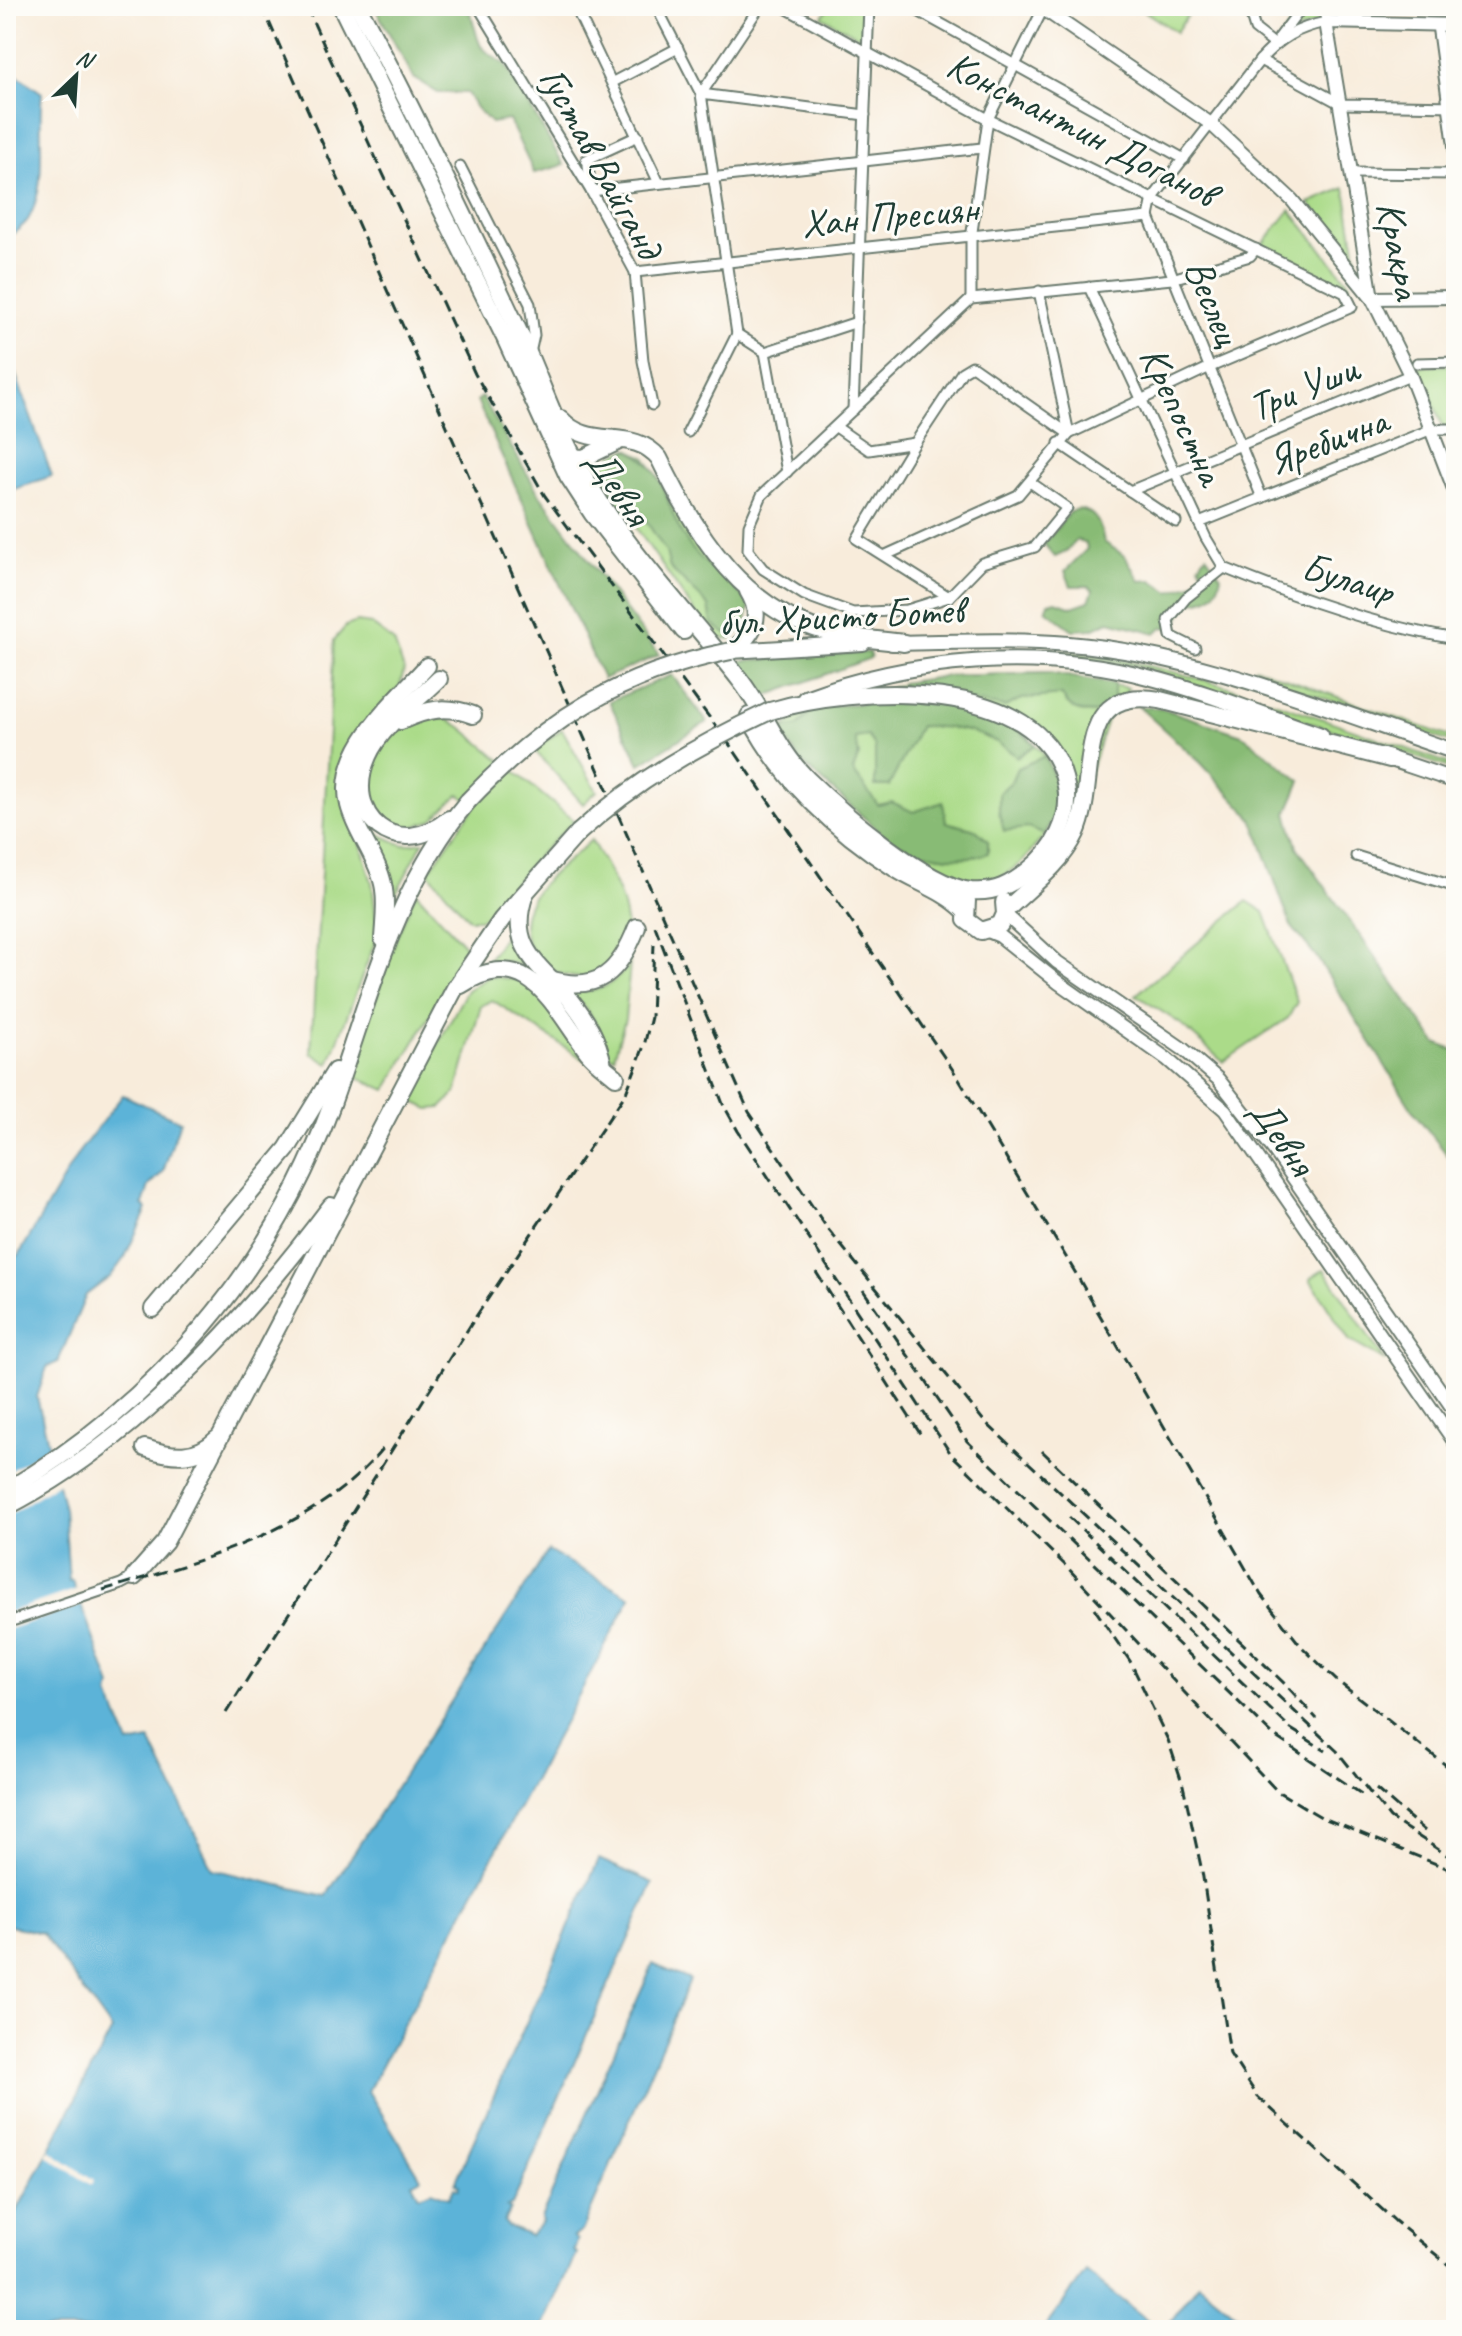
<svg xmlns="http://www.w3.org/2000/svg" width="1462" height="2336" font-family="Caveat,sans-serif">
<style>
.green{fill:#abdb89;stroke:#658c5e;stroke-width:2}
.forest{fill:#88bb75;stroke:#547c54;stroke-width:2}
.water{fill:#5bb3d8;stroke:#3d7886;stroke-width:2}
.pier{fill:#f8ecdb}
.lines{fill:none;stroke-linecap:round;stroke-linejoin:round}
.street-casing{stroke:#6b7a6e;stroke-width:13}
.secondary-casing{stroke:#6b7a6e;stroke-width:16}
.primary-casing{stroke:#6b7a6e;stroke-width:18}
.highway-casing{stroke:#6b7a6e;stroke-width:20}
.street{stroke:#fff;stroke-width:9}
.secondary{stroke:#fff;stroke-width:12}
.primary{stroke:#fff;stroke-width:14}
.highway{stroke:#fff;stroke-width:16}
.rail{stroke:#1f3d34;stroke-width:3;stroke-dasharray:12 6;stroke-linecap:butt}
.highway-bridge-casing{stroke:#6b7a6e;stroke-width:20;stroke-linecap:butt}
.highway-bridge{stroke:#fff;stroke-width:16}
.labels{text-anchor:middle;stroke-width:6;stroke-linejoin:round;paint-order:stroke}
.street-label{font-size:40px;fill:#1f3d34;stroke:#fdfcf7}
</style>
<rect width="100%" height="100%" fill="#fdfcf7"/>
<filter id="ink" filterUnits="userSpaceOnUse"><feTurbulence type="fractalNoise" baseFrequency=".0125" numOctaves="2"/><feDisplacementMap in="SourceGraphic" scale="16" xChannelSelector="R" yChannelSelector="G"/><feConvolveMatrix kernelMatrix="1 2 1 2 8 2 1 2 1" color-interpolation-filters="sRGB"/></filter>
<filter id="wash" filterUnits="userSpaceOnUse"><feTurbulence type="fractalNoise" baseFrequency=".006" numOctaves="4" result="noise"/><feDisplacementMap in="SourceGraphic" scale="32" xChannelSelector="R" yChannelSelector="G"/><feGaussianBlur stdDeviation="1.8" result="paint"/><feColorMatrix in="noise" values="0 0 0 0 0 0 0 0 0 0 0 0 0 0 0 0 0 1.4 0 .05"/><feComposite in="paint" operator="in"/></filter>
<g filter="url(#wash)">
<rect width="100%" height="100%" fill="#f8ecdb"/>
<g class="green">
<polygon points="830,6 864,6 863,39 822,17"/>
<polygon points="1137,6 1194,6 1176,32"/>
<polygon points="1306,6 1322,6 1324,21 1282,36"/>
<polygon points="1345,188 1357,262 1309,203"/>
<polygon points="1290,210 1350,284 1346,290 1260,248"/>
<polygon points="1456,365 1456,426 1443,427 1418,366"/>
<path d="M628 449 645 457 689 532 719 572 737 588 744 628 731 639 715 638 705 627 602 479C604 461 609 454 628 449Z"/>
<polygon points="357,622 371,624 394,642 404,670 400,686 346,756 342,777 372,883 378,934 329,1064 311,1053 334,640 346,626"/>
<path d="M1043 650C1178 658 1327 722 1456 766V770L1136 666 1043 654 950 659 949 655Z"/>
<polygon points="1254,667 1447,736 1456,733 1456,744 1281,683"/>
<polygon points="1049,673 1128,688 1126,694 1114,698 1073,825 1060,753 1045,732 1024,717 891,687 946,676"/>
<polygon points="815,707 1025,733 1045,756 1059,806 1045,835 1022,862 997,881 969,881 887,838 780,730"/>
<path d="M430 718 448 719 461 727 574 821 534 860 491 912 480 919H469L428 872 475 806 459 794 432 820 402 831 374 816C372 807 367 795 367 786 366 749 398 725 430 718Z"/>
<polygon points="562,729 597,791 583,804 534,750"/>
<polygon points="367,829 403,845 423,842 392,901"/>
<path d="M591 840C607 867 633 909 625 943 610 1006 510 975 526 912 534 882 571 861 591 840Z"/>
<polygon points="416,892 469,950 386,1090 350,1074 397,936"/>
<polygon points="1247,901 1264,912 1297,1002 1288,1018 1223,1062 1181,1024 1136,995"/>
<polygon points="512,924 514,946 523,966 504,961 486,963"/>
<path d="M630 964 625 1019 614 1057 608 1055C601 1027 590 1010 567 991 596 994 613 987 630 964Z"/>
<polygon points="490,976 518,980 538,995 588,1062 492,1000 481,1006 456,1093 441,1108 429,1109 408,1099 467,990"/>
<polygon points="1324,1269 1385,1361 1349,1340 1310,1279"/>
</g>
<g class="forest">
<path d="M374 6H467C484 41 467 42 505 64L564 165 534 173 509 120 491 123 476 108 467 93H438L414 78Z"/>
<polygon points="482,397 538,492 659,655 603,679 477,401"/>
<path d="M628 449C667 468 663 500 682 534 699 564 729 578 750 605L744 628 726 634 712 624 709 606 670 568 666 552 641 513 625 517C612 499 613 489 611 468Z"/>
<path d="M1078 509C1097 511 1101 526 1104 542L1125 556 1140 581 1152 580 1170 592 1192 584 1204 572 1199 565 1206 555 1221 576C1217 596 1209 601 1190 602L1173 627 1161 628 1156 633 1109 621 1092 629 1073 630 1046 610 1049 603 1056 601 1072 607 1089 601 1093 590 1088 586H1071L1065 571 1087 549 1086 543 1077 540 1066 552 1055 557 1044 544 1070 512Z"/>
<polygon points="869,652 871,658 766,696 737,661"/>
<path d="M1049 673 1114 684V698L1098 713C1081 713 1069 711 1062 695L1022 699 1005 707 904 690 901 683 946 676Z"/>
<polygon points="672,675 707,722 640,764 609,701"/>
<path d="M890 701C939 703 1000 706 1035 745L1017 757C989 731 956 727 920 726L889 786H875V747L868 736 855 738 859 755 853 771 878 805 892 802 913 812 943 802 946 822 976 830 988 841V853C958 864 914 853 887 838L801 762 780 730 798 726 815 707Z"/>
<polygon points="1139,707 1161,708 1242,735 1301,781 1287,813 1297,847 1436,1043 1456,1051 1456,1166 1416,1115 1316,956 1291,926 1252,818 1201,763"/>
<path d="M1045 756C1062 792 1062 800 1045 835L1028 828 1004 831 999 814V793L1011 782 1017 768Z"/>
</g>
<g class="water">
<path d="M6 67 42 93C37 134 49 180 29 218 25 226 13 233 6 239Z"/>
<polygon points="6,348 52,476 6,492"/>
<polygon points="123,1095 180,1121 163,1172 149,1186 143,1205 147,1209 125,1257 110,1277 86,1295 58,1362 47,1367 37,1397 64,1509 69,1581 72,1580 111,1686 109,1695 129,1744 150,1740 212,1869 326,1896 548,1551 631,1597 368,2091 421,2178 412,2183 419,2196 432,2191 449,2198 454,2187 458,2189 459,2185 455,2183 599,1859 653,1883 512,2205 507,2207 510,2209 504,2221 507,2226 530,2236 542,2222 541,2218 653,1964 690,1980 582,2231 574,2237 578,2240 573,2251 577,2253 541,2330 6,2330 6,2232 112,2030 42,1933 6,1925 6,1853 11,1826 6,1805 6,1261 19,1255 78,1153"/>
<polygon points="1086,2272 1159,2330 1043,2330"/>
<polygon points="1199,2284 1256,2330 1164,2330"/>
</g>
<g class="pier">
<polygon points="52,1445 61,1481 6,1517 6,1473"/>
<polygon points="80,1588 86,1604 6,1630 6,1613"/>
<polygon points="49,2150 94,2180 91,2185 46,2155"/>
</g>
</g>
<g filter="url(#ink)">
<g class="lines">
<g class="street-casing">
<g id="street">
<polyline points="478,6 591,191 635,272 643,361 652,405"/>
<polyline points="575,6 659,183"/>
<polyline points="656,6 701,94 737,334 765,352 787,472"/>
<polyline points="760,6 701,94 865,115"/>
<polyline points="782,6 988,119 1345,293 1352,307 1208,368 1069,434 1018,495 886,555"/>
<polyline points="909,6 1184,159"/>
<polyline points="1248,6 1255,29 1274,44"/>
<polyline points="1437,25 1456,164"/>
<polyline points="1279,38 1303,6"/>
<polyline points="1260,60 1341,104 1456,106"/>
<polyline points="613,82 678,48"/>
<polyline points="591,157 588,165 591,191 982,148"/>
<polyline points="586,160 638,136"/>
<polyline points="460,166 530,304 534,335 530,353"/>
<polyline points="1352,173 1456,174"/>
<polyline points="1149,217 1262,498"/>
<path d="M1149 217 1153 198 1260 60C1280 38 1297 28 1326 22L1324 6"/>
<polyline points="635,272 1149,217"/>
<polyline points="1089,287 1206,538 1224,568"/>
<polyline points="1039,291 1069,434"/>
<polyline points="971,299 971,239 988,119 1043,9"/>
<polyline points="765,352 857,322"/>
<polyline points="1417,363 1456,362"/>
<polyline points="853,410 869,6"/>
<polyline points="836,427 869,450 915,443 962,372 972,366 1069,434"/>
<polyline points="688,432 737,334"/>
<polyline points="915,443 857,539 949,597"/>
<polyline points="1059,443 1176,522"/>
<polyline points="1030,482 1067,508 1035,547 982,563 949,597 907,610 853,613 804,595 763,569 748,550 749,525 762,495 971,299 1172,279 1250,256 1256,249"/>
<polyline points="1130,491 1410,375"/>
<polyline points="1199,523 1432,429 1456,429"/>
<path d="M1224 568C1295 597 1380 627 1456 639"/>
<polyline points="1195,648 1171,636 1168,620 1186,598 1224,568"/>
<polyline points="1356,856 1456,887"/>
<polyline points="6,1623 121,1584 134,1577"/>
</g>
</g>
<g class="secondary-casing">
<g id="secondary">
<polyline points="1039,6 1211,124 1292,200 1370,296"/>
<polyline points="1456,25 1326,22 1372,298 1410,375 1456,494"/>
<polyline points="1372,298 1456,297"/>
<polyline points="1005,914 1057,962 1183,1049 1218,1079 1274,1150 1456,1413"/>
<polyline points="988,931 1000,936 1059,983 1167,1059 1225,1110 1456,1444"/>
</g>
</g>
<g class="primary-casing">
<g id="primary">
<path d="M892 643C951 642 1010 639 1069 644 1198 654 1333 711 1456 752"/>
<polyline points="731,651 863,643"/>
<path d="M805 698C911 658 1038 648 1148 677 1207 692 1264 715 1321 735"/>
<polyline points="1382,756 1456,781"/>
</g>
</g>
<g class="highway-casing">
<g id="highway">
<polyline points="341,6 505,338 568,476 592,513 684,631"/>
<path d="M358 6C415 112 467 221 518 330 541 380 559 436 588 483 630 554 689 615 740 680 765 712 777 749 807 779 840 811 926 886 971 891 995 893 1011 885 1029 870 1054 850 1072 819 1066 786 1044 673 852 686 770 711"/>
<path d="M561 419C589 451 633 426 659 458 696 535 746 616 837 634 859 639 882 640 904 643"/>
<polyline points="569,457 584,458 621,440"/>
<path d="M731 651C754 635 764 617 748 591"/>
<path d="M439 679C416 702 381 726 368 756 341 817 397 862 449 819"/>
<path d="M749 716C781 779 836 831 896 869 918 883 945 891 964 910"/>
<path d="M401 721C427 709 446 705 473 715"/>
<path d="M525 894C506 947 540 965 570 999 586 1019 598 1039 603 1065"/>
<polyline points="967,900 966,920 981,931 1000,925 1005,914 1004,902"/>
<path d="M1006 910C1031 886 1061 865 1076 833 1100 780 1069 684 1160 700L1390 759"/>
<path d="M383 939C384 921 387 901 383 884 377 856 356 833 349 805 335 751 396 701 427 666"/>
<path d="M549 979C599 994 620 971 637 927"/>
<path d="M461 985C529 942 553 1007 588 1052 596 1062 607 1069 616 1077"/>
<polyline points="153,1309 287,1149 335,1071"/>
<path d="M145 1448C172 1457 196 1460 217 1439"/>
<path d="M6 1491C157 1402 272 1270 332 1104 370 999 394 889 468 801"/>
<path d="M6 1507C134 1442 246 1319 331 1206"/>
<polyline points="134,1577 165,1542 455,988 502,919 578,833"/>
</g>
</g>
<use href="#street" class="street"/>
<use href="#secondary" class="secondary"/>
<use href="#primary" class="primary"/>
<use href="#highway" class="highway"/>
<g class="rail">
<polyline points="262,6 749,1112 827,1228 984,1421 1337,1751 1390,1818 1456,1861"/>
<polyline points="306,6 475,374 545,496 735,752 955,1073 1075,1272 1261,1595 1301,1646 1336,1680 1456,1773"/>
<polyline points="655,926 723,1104 738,1131 951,1454 1065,1565 1277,1791 1321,1817 1456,1872"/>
<polyline points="816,1272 921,1435"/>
<polyline points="863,1290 967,1441 1273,1735 1366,1797"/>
<polyline points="1042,1451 1286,1685 1317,1719"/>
<polyline points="1069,1517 1291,1729 1326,1751"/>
<path d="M103 1590C201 1561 319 1529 385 1446"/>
<polyline points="1094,1608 1130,1661 1168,1740 1183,1785 1202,1871 1230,2054 1258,2097 1395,2221 1456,2271"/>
<polyline points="226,1713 475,1318 626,1093 644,1046 651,1017 654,944"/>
<polyline points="1376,1789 1425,1831"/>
</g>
<g class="highway-bridge-casing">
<g id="highway-bridge">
<path d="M468 801C545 720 620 673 731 651"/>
<path d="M578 833C635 781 700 744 770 711"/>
</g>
</g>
<use href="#highway-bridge" class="highway-bridge"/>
</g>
</g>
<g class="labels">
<g class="street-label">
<text transform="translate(1082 128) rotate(27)" y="14">Константин Доганов</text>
<text transform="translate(602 162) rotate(61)" y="14">Густав Вайганд</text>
<text transform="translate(890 215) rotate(-5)" y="14">Хан Пресиян</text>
<text transform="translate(1400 250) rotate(79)" y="14">Кракра</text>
<text transform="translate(1214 302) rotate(68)" y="14">Веслец</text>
<text transform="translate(1303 387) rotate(-22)" y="14">Три Уши</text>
<text transform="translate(1183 415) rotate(65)" y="14">Крепостна</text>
<text transform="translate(1327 440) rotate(-21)" y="14">Яребична</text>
<text transform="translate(619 486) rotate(56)" y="14">Девня</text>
<text transform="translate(1348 578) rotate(17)" y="14">Булаир</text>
<text transform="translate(841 615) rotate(-3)" y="14">бул. Христо Ботев</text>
<text transform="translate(1283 1136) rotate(55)" y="14">Девня</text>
</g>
</g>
<rect width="1462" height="2336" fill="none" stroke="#fdfcf7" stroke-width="32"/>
<g transform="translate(76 76) rotate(25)" stroke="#fdfcf7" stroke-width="6" paint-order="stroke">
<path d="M0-6L14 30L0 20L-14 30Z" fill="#1f3d34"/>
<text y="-12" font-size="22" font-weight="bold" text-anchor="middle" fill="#1f3d34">N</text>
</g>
</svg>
